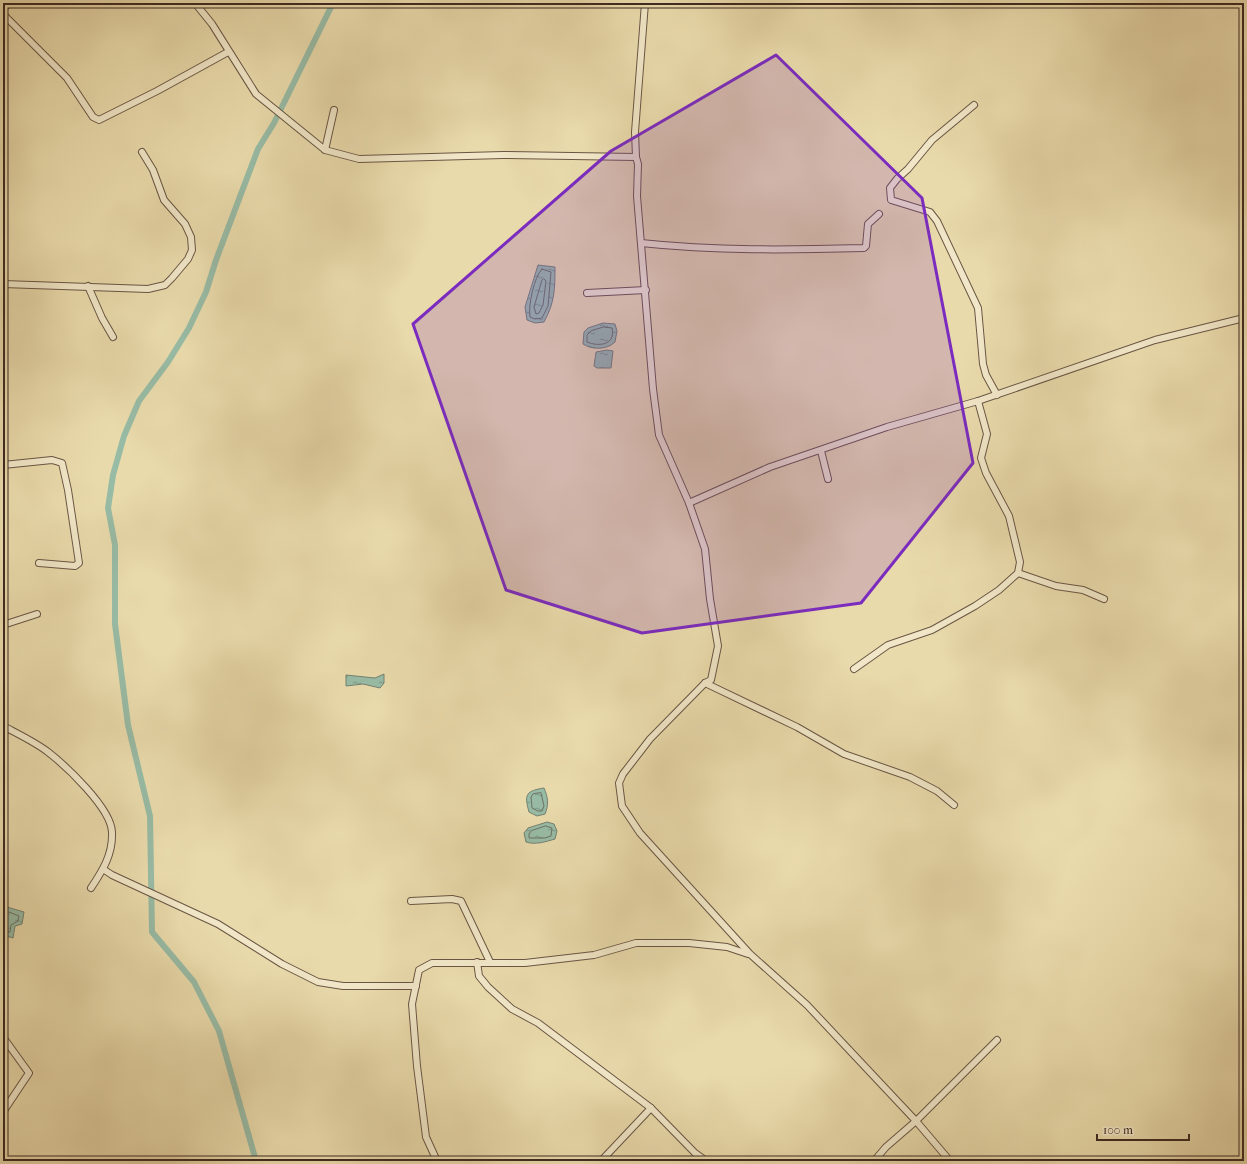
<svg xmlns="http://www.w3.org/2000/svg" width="1247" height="1164" font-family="'IM FELL French Canon',serif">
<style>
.water{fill:url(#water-ripples);stroke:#748171}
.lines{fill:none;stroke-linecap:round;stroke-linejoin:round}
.shore{stroke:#6b7264;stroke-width:1}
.canal{stroke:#98bba5;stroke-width:6}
.street-casing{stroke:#695644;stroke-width:8}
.street{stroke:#f1e7c8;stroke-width:6}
.marked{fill:#7b2cbf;fill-opacity:0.2;stroke:#7b2cbf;stroke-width:3;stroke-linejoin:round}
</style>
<defs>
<pattern id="water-ripples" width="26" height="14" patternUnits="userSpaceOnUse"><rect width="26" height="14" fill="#98bba5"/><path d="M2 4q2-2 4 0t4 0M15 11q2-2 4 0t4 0" fill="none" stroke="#7d9886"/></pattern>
</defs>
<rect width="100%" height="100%" fill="#e9daab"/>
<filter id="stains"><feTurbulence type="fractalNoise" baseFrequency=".005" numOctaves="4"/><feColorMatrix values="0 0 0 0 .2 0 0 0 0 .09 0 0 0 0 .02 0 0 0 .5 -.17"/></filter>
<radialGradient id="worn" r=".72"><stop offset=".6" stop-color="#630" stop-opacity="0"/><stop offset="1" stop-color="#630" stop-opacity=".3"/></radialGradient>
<g class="water">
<path d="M538 265 555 267C555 288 555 302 544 322L535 323 527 320 525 307Z"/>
<path d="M603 323 615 324 617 331 615 342C607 350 592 350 583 344L584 332 588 328Z"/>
<polygon points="607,350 613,351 611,368 597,368 594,366 596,352"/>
<polygon points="384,674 384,683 380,688 363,684 346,686 346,675 375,678"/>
<path d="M544 788C548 797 549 805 545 814L537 816 529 812C524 794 526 791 544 788Z"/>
<path d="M547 822 554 824 557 831 555 839C545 842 535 845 526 842L524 833 528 828Z"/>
<polygon points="7,907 24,912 22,924 15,926 13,938 3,935 3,912"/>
</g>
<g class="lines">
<g class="shore">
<path d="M542 269 551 272 548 306 542 318 535 319 530 317C528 306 534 277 542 269Z"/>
<polygon points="544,279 546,281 543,305 539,313 536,314 534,307 542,280"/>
<path d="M604 327 612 328C616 345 599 347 587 342V335L591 331Z"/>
<polygon points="541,793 544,806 542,811 538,811 532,808 531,797 533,794"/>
<polygon points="546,826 552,828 551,836 545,838 529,838 529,834 531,831"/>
<polyline points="3,914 9,912 19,916 18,921 11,925 10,932 3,932"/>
</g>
<polyline class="canal" points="256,1161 219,1031 194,982 152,932 150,816 128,725 115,624 115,545 108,508 113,475 124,436 139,401 168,362 189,328 206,292 216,260 258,149 274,123 333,3"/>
<g class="street-casing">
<g id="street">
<polyline points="195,3 212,24 256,94 325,150 359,159 503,155 636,157"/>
<polyline points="645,3 635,132 636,157 638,164 637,196 653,389 659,435 689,503 705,549 710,599 718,646 711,680 705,683 650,739 623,774 619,783 622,806 640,833 750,954 807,1005 916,1121 950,1161"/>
<polyline points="3,9 9,3"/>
<polyline points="3,14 67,78 93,117 99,120 157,91 228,52"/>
<polyline points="974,105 932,140 908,169 897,179 890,188 891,200 930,212 937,221 978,308 983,364 986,375 997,395"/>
<polyline points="325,150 334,110"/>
<path d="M641 243C715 251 789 250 864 248L866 246 868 224 879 214"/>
<polyline points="3,284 148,289 165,285 172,278 188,259 192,250 191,237 185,224 164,200 153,170 142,152"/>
<polyline points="88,286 102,318 113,337"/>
<polyline points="587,293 646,290"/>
<polyline points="821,451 828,479"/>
<polyline points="3,465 52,460 62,463 68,490 79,563 75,566 39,563"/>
<polyline points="689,503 770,467 887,427 978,401 1155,340 1244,318"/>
<polyline points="1018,573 1056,586 1083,590 1104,599"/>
<polyline points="3,625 37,614"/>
<polyline points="854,669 888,645 932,630 975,606 999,590 1018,573 1020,562 1009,516 986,473 981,458 987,434 978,401"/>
<polyline points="705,683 797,727 844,754 910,777 937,791 954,805"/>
<path d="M3 726C18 734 35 742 48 752 66 766 111 808 112 832 113 854 103 870 91 888"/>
<polyline points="103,869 112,875 218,924 282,964 318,982 343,986 416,986"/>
<polyline points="411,901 452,899 461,901 490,962"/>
<polyline points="477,962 479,976 488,987 512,1009 538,1023 651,1108 695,1153 706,1161"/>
<polyline points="3,1037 29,1073 3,1112"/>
<polyline points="437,1161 426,1137 417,1066 412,1004 419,970 432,963 525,963 594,955 636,943 689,943 727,947 748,954"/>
<polyline points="601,1161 651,1108"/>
<polyline points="874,1161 886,1147 916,1121 997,1040"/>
</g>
</g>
<use href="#street" class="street"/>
</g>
<path class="marked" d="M776 55 922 198 973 463 861 603 642 633 506 590 413 324 611 151Z"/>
<rect width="1247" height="1164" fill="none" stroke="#e9daab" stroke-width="16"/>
<rect x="4" y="4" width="1239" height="1156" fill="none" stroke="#3e2a22" stroke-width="2"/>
<rect x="8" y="8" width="1231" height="1148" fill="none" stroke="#3e2a22"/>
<path d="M1097 1134v6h92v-6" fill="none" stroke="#3e2a22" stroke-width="2"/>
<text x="1103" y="1134" font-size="12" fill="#3e2a22" stroke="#f1e7c8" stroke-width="3" paint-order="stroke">100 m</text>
<rect width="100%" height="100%" filter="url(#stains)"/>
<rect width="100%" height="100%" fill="url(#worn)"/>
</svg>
